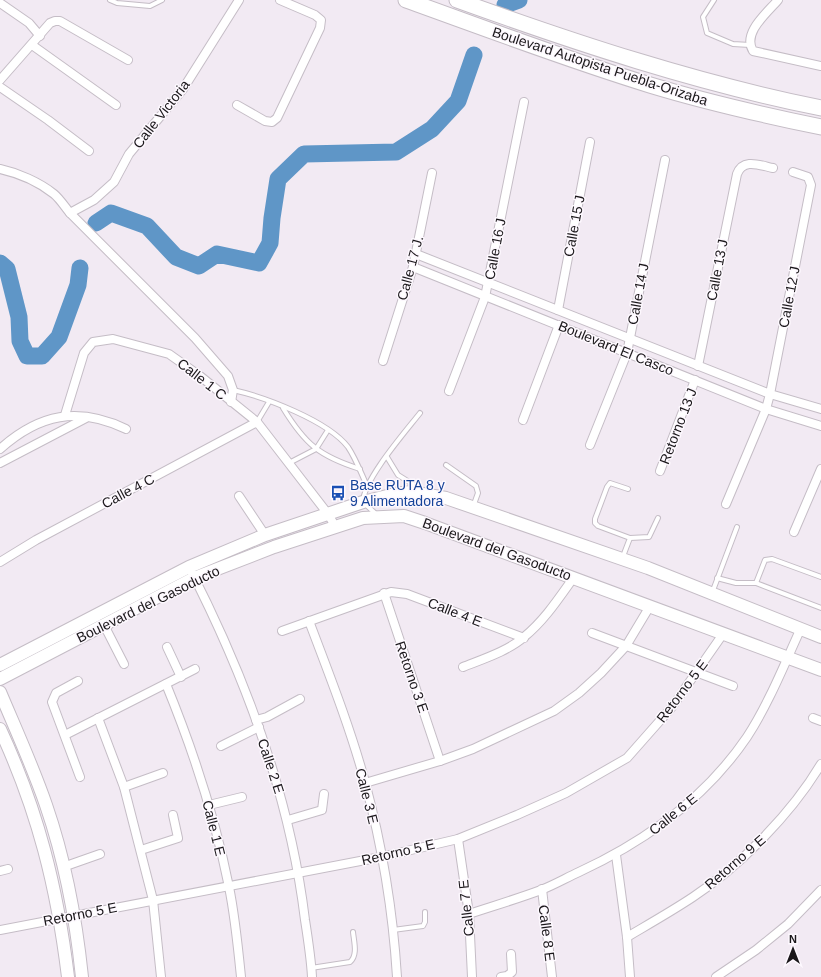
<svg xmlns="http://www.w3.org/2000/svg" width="821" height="977" font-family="Helvetica,sans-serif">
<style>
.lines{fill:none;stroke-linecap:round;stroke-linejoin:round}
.river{stroke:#5f96c7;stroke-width:17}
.lane-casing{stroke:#c5bdc6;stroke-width:6}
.street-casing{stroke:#c5bdc6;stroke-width:10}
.secondary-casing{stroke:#c5bdc6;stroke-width:14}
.highway-casing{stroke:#c5bdc6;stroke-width:17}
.lane{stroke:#fff;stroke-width:4}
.street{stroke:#fff;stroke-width:8}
.secondary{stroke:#fff;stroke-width:12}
.highway{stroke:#fff;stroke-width:15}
.labels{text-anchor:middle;stroke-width:3;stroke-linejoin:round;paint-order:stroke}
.street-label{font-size:14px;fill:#1a171a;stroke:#fdf8fe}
.transit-label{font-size:14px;fill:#164399;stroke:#fdf8fe;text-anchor:start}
</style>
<rect width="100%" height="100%" fill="#f2eaf3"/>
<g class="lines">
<g class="river">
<polyline points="505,5 519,0"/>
<polyline points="96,223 111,213 147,226 176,257 199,266 217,254 259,263 270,243 272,218 278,179 304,154 396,152 432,129 458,101 474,55"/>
<polyline points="0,263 7,269 19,317 20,341 27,356 42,356 59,337 78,285 80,268"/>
</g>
<g class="lane-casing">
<g id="lane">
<polyline points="110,0 117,3 150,6 162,0"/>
<polyline points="714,0 703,17 707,33 733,44 750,45"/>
<path d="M233 390C265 397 328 421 348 447 356 459 361 473 367 486"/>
<path d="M283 408C305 444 319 456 360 469"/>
<polyline points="257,422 269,402"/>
<polyline points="387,457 398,475 422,490"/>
<polyline points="289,463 316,449 328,430"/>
<polyline points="446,465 476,486 478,493 473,507"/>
<path d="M377 515 363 502C363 480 406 431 420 413"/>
<polyline points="630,538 649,537 658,518"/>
<polyline points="622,559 630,538 598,526 595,523 595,519 607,487 610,483 628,489"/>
<polyline points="717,578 736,583 756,583 821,608"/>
<polyline points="756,583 765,560 772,559 821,577"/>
<polyline points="712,593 737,527"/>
<polyline points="393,930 423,926 425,922 425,912"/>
<path d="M311 968 350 962C358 955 354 942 353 932"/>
</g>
</g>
<g class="street-casing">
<g id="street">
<path d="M778 0C767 13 742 33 753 51L821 66"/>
<polyline points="0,3 29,23 40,36"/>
<polyline points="32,45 116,105"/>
<polyline points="0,80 50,23 55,21 60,21 128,60"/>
<polyline points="0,87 48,120 89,151"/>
<polyline points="237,105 265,121 272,122 277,118 320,28 321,20 315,15 280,0"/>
<path d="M0 169C18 173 39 182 54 194 60 199 65 207 70 213L195 338 228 376 233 390 231 402"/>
<polyline points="70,213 94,200 114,182 129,154 183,89 239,0"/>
<polyline points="416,254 770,394 821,409"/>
<polyline points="413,267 766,409 821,426"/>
<polyline points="558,310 590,142"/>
<polyline points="383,361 413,267 432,173"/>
<path d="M698 366 737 174C743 158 759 165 773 168"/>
<polyline points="449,391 485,297 524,102"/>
<polyline points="65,415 84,353 93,342 113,339 169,354 200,376 257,422 328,514 335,526"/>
<polyline points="523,420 559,325"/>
<polyline points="590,445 627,353 665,160"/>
<path d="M0 449C39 414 78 406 126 429"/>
<polyline points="0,463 86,418"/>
<polyline points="660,471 695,380"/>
<polyline points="239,496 265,535"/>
<polyline points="726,504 766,409 770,394 811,185 808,177 793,172"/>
<polyline points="794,532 821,469"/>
<polyline points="0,562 36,540 257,422"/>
<path d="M189 567C246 678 290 796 305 920 308 939 311 958 312 977"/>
<polyline points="384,593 440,761"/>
<path d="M309 621C329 674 350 727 365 782 382 845 393 912 397 977"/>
<polyline points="104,625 124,664"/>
<polyline points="282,631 391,592 407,594 524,638"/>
<polyline points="592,633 733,686"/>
<polyline points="167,647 181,677"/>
<path d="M463 667C483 659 508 651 524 637 544 621 559 598 574 577"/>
<polyline points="78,681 56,693 52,702 80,777"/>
<path d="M166 684C193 750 215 817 229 887 235 916 238 947 241 977"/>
<polyline points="98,718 124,787 153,900 161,977"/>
<polyline points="813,718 821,721"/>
<polyline points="256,720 267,717 300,699"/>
<polyline points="65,735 195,669"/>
<polyline points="221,746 259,727"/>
<polyline points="365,783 440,761 473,749 554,711 579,693 601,673 626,646 650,606"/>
<polyline points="124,787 163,773"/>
<polyline points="209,805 242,797"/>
<polyline points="288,820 322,810 324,794"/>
<polyline points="458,839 469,914 472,977"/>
<polyline points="141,850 178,838 173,815"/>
<polyline points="616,855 627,937 630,977"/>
<polyline points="63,867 100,854"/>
<polyline points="0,871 8,869"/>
<polyline points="542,889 552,977"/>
<path d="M469 914C493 906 517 899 541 890 554 885 566 878 579 872 646 841 705 799 747 737 769 703 784 665 801 628"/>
<polyline points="0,930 381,857 458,839 517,815 566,793 627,758 672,707 723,634"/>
<path d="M627 937C649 924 672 911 693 897 740 866 792 813 821 764"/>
<polyline points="501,977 507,976 512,972 511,954"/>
<polyline points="716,977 756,950 788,924 821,890"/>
</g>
</g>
<g class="secondary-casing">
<g id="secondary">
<polyline points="0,665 189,567 265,535 363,502 395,494 411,492 446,498 648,568 821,637"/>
<polyline points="0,679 194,578 274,547 363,518 404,516 425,523 821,670"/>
<path d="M0 692C16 730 33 767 46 805 65 860 76 919 82 977"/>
<path d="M0 729C38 811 57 887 68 977"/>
</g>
</g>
<g class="highway-casing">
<g id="highway">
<path d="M406 0C487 29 568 60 650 85 706 102 763 115 821 127"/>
<path d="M457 0C576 43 697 83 821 108"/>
</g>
</g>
<use href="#lane" class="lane"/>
<use href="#street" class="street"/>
<use href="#secondary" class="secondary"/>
<use href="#highway" class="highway"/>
</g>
<defs>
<g id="bus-bare" transform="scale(1.2)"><path d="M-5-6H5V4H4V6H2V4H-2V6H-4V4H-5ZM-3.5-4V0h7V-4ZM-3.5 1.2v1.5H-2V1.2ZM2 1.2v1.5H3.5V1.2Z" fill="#1a4fb4" stroke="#fdf8fe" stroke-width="2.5" paint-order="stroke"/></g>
</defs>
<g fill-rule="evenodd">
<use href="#bus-bare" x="338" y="493"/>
</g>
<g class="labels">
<g class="street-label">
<text transform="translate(600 66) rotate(18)" y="5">Boulevard Autopista Puebla-Orizaba</text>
<text transform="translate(161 114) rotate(-52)" y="5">Calle Victoria</text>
<text transform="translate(574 226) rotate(-79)" y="5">Calle 15 J</text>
<text transform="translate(495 249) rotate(-79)" y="5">Calle 16 J</text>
<text transform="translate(410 268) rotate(-75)" y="5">Calle 17 J.</text>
<text transform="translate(717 270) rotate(-79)" y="5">Calle 13 J</text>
<text transform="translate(638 294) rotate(-79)" y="5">Calle 14 J</text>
<text transform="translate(789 297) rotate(-79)" y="5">Calle 12 J</text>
<text transform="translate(616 348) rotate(22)" y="5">Boulevard El Casco</text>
<text transform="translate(202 379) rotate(38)" y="5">Calle 1 C</text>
<text transform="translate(678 426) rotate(-69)" y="5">Retorno 13 J</text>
<text transform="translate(128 491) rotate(-28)" y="5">Calle 4 C</text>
<text transform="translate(497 549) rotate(20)" y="5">Boulevard del Gasoducto</text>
<text transform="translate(148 604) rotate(-26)" y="5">Boulevard del Gasoducto</text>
<text transform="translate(455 612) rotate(21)" y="5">Calle 4 E</text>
<text transform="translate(412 677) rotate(71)" y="5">Retorno 3 E</text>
<text transform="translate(682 691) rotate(-53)" y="5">Retorno 5 E</text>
<text transform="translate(271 766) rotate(72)" y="5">Calle 2 E</text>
<text transform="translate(367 796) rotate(76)" y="5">Calle 3 E</text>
<text transform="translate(673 814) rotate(-39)" y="5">Calle 6 E</text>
<text transform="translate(214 828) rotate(76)" y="5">Calle 1 E</text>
<text transform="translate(398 852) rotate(-13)" y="5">Retorno 5 E</text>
<text transform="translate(735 862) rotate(-41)" y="5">Retorno 9 E</text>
<text transform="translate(466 908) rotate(-96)" y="5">Calle 7 E</text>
<text transform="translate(80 914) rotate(-11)" y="5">Retorno 5 E</text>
<text transform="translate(547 933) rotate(83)" y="5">Calle 8 E</text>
</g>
<g class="transit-label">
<text x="350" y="490">Base RUTA 8 y<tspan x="350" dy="16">9 Alimentadora</tspan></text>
</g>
</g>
<g transform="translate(793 949)" stroke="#fdf8fe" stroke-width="3" paint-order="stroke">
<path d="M0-3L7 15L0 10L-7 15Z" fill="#1a171a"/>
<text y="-6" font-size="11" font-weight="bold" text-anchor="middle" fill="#1a171a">N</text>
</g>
</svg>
